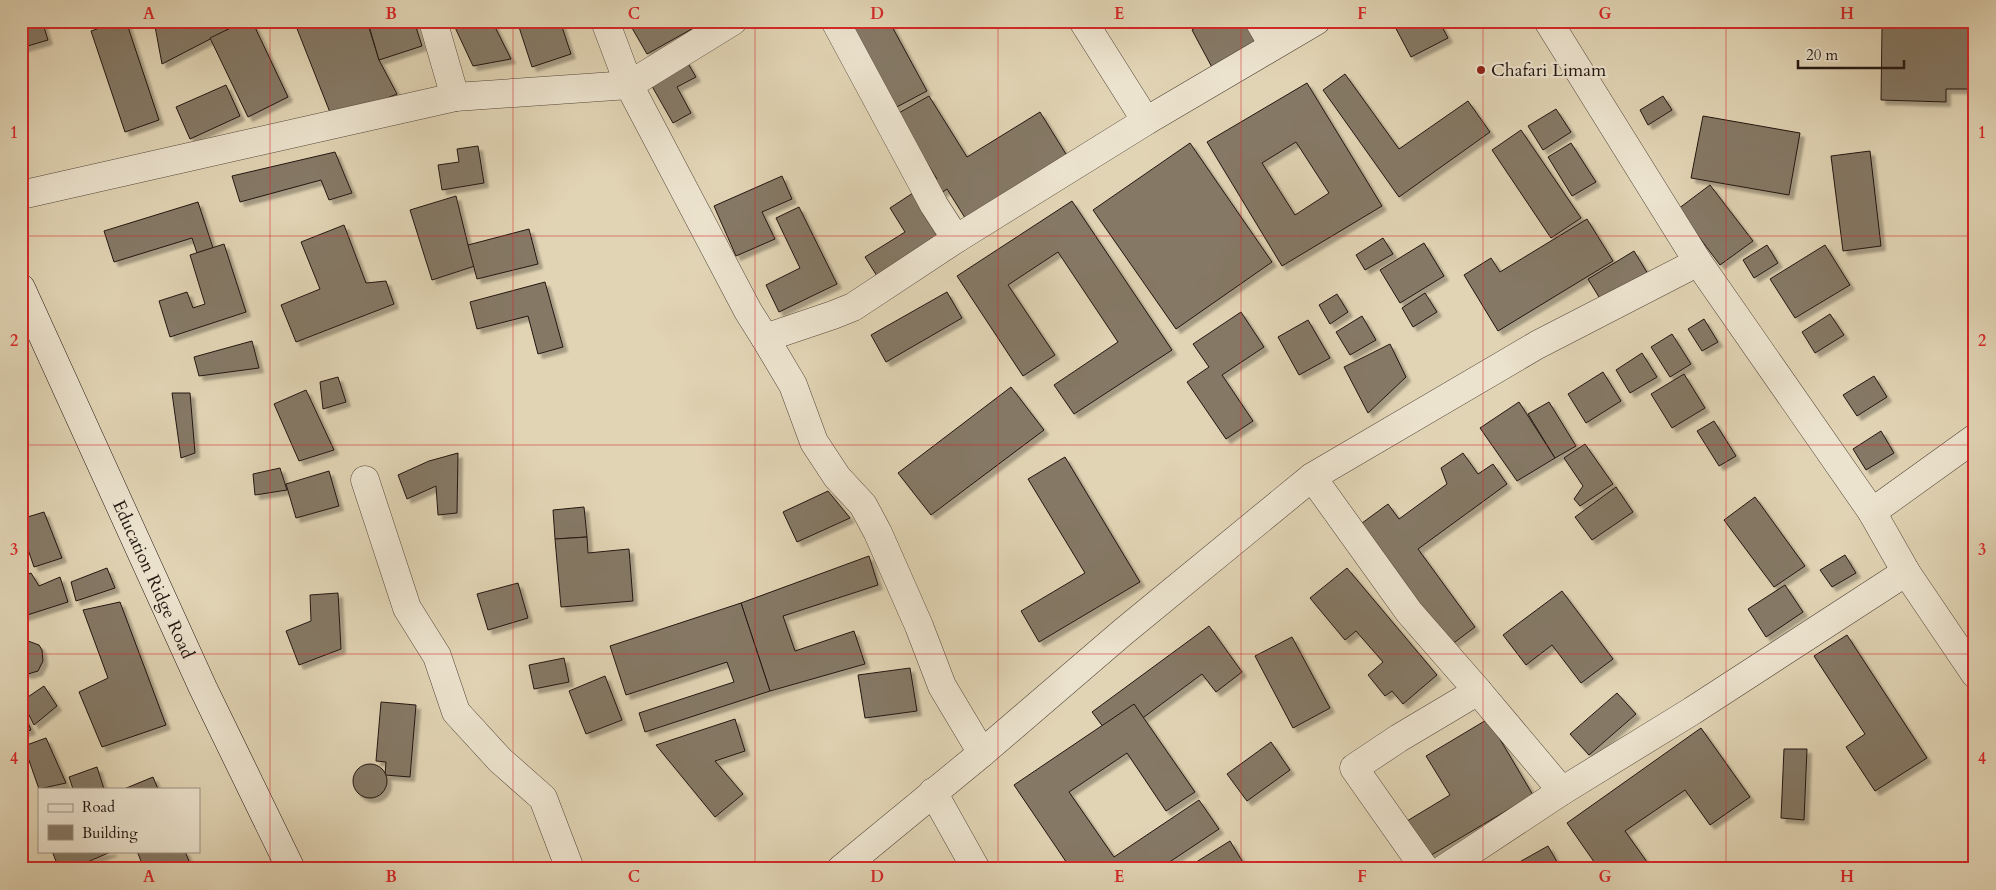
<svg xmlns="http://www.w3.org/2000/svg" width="1996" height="890" font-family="Cardo,serif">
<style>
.building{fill:#857966;stroke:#221611;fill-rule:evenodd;filter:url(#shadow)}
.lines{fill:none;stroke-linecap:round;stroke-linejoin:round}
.street-casing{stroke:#52463a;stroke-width:29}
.secondary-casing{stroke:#221611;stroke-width:29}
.street{stroke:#ece3ce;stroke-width:28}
.secondary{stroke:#ece3ce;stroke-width:28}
.grid{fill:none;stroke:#d62828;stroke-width:1;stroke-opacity:0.55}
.poi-dot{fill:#8f2418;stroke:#ece3ce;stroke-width:2}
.labels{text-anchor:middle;stroke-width:4.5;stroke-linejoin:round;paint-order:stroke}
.poi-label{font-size:18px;fill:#221611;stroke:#ece3ce;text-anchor:start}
.street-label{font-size:18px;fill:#221611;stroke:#ece3ce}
.neatline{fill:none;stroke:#d62828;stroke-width:2}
.grid-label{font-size:16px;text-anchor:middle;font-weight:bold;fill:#d62828}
</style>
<defs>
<filter id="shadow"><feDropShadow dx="4.5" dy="4.5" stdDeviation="1" flood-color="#0004"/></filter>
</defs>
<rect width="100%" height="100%" fill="#e1d4b4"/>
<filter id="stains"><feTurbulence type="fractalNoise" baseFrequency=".004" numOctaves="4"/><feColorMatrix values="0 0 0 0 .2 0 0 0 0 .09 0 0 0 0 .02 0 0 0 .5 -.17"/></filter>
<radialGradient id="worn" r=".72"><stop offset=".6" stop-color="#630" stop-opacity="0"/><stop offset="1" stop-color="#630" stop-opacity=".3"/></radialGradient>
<g class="building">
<polygon points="21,21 42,21 48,40 21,48"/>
<polygon points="120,21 126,21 159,120 125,132 91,31"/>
<polygon points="154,21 245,21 162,64"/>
<polygon points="245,21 252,21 288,97 248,117 210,38"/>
<polygon points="294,21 367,21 379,60 397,94 333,120"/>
<polygon points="384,21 414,21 422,46 379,60 369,26"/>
<polygon points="452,21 492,21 511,59 473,66"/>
<polygon points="517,21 560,21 571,54 532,67"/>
<polygon points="628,21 706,21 647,54"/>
<polygon points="844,21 889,21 927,91 893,109"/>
<polygon points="1197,21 1247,21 1261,46 1214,71 1192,30 1199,25"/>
<polygon points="1395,21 1439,21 1448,38 1411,57 1393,23"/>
<polygon points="1882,27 1975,28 1975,89 1946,89 1946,102 1881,100"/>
<polygon points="686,60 696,77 677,87 691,113 673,123 649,81"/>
<polygon points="1345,74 1399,149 1468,101 1490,132 1399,197 1323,90"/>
<path d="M1307 83 1382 206 1282 266 1207 142ZM1296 142 1329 193 1295 215 1262 163Z"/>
<polygon points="226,85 240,116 190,139 176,107"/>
<polygon points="929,96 967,157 1040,112 1069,159 967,221 947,189 937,196 930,183 937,179 897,114"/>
<polygon points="1663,96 1672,110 1648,125 1640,110"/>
<polygon points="1556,109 1571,132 1543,150 1528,126"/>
<polygon points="1703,116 1800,133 1789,195 1691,178"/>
<polygon points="1521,130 1581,218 1551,238 1492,150"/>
<polygon points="1190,143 1272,262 1176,329 1093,210"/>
<polygon points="1571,143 1596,182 1572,196 1548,157"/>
<polygon points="478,146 484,183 442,190 438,165 459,162 457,149"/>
<polygon points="1870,151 1881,246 1843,251 1831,156"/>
<polygon points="335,152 352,193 329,200 321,180 240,202 232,176"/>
<polygon points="782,176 792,199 762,212 775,239 736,256 714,206"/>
<polygon points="1710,185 1753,241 1720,265 1678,209"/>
<polygon points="913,193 940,236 877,276 865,257 905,232 890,208"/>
<polygon points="456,196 468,245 478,265 432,280 410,210"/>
<polygon points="1072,201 1172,350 1074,414 1054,385 1118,342 1058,252 1008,285 1055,355 1023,376 957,276"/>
<polygon points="198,202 213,248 197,253 192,238 114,262 104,231"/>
<polygon points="799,207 837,284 779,312 766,285 800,268 776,218"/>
<polygon points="1587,219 1613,261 1498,331 1464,275 1491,258 1500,272"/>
<polygon points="344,225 366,283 386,281 394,304 296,342 281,305 320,289 301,242"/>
<polygon points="529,229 538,264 477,279 468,245"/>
<polygon points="1383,238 1393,254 1365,270 1356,255"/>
<polygon points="1424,243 1444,276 1400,303 1380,270"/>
<polygon points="224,244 246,312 170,337 159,301 187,292 193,308 205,304 190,255"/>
<polygon points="1767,245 1778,263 1754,278 1743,260"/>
<polygon points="1825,245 1850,285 1795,318 1770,279"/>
<polygon points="1634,251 1648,274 1602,302 1588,279"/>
<polygon points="545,282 563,347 538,354 528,316 477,329 470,302"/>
<polygon points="947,292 962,318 886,362 871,335"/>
<polygon points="1425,293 1437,312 1413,327 1402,308"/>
<polygon points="1337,294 1348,312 1330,324 1319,305"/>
<polygon points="1241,312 1264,347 1222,375 1253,421 1226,439 1187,382 1209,367 1193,344"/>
<polygon points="1830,314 1844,335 1815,353 1802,332"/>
<polygon points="1362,316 1376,340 1350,355 1336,332"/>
<polygon points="1704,319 1718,342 1702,351 1688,329"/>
<polygon points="1308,320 1330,358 1299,375 1278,337"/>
<polygon points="1672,334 1691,364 1670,377 1651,347"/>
<polygon points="252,341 259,368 199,376 194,357"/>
<polygon points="1390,344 1406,377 1368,413 1344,367"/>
<polygon points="1642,353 1657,377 1630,393 1616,370"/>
<polygon points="1603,372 1621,401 1586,423 1568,394"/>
<polygon points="1684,374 1705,408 1672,428 1651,394"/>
<polygon points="1874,376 1887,397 1857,416 1843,395"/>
<polygon points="338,377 346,402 323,409 320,382"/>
<polygon points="1011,387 1044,430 931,515 898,473"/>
<polygon points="306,390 334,450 299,461 274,404"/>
<polygon points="172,393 190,393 195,453 181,458"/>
<polygon points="1519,402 1555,458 1517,481 1480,428"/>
<polygon points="1549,402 1576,446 1555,458 1528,414"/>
<polygon points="1714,421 1736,456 1719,466 1697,431"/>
<polygon points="1881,431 1894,453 1866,470 1853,449"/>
<polygon points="1585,444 1613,484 1580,506 1574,499 1583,486 1564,458"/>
<polygon points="458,453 457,513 438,515 436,486 407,499 398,475 429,461"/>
<polygon points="1463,453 1478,474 1493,464 1507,484 1418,549 1475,627 1447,648 1358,526 1388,504 1399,519 1447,484 1441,468"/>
<polygon points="1065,457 1140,582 1039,642 1021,611 1085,573 1028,479"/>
<polygon points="280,468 287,490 255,495 253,474"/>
<polygon points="329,471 339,506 296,518 286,484"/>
<polygon points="1616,487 1633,512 1592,540 1575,517"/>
<polygon points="828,491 850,518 797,542 783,512"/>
<polygon points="1755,497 1805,566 1774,587 1724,520"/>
<polygon points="584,507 587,537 555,539 553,510"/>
<polygon points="44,512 62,558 34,567 21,529 21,519"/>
<polygon points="587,537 588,553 629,549 633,601 561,607 555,539"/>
<polygon points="1845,555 1856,573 1832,587 1820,570"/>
<polygon points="869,556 878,585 783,616 795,651 854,631 865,664 770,691 741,603"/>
<polygon points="107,568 115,588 76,601 71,582"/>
<polygon points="1347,568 1437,675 1403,704 1392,691 1385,696 1368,675 1383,662 1356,631 1345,640 1310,598"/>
<polygon points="31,573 39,586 60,577 68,602 21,617 21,577"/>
<polygon points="518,583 528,618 488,630 477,594"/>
<polygon points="1785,585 1803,612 1766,637 1748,609"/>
<polygon points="1562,591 1613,659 1581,683 1552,645 1526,665 1503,635"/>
<polygon points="338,593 341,649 299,665 286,631 311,621 310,595"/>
<polygon points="120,602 166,725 102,747 79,692 108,678 83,610"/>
<polygon points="741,603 770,691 645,732 639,713 734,682 727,662 626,695 610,646"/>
<polygon points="1209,626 1242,672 1216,692 1202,674 1113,740 1092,712"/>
<polygon points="1847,635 1927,758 1875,791 1846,747 1865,734 1814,656"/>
<polygon points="1292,637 1330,708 1293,728 1255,656"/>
<polygon points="28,641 39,645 42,650 43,661 38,671 28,674 21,672 21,642"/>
<polygon points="564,658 569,682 534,689 529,665"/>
<polygon points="910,668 917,711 865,718 858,675"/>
<polygon points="605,676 622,720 586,734 569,691"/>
<polygon points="44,686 57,706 34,725 22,701"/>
<polygon points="1617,693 1636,714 1589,755 1570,734"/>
<polygon points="381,702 416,705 410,777 385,775 386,762 376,761"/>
<polygon points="1134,704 1195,792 1166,811 1127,753 1069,792 1114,857 1199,800 1219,829 1159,869 1071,869 1014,785"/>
<polygon points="21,706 31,730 21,733"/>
<polygon points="735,719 745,751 715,761 743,794 715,817 656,745"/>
<polygon points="1488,719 1533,795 1428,857 1407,821 1450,795 1426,756"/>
<polygon points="1701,728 1750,797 1710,825 1685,790 1625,831 1652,869 1599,869 1567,823"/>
<polygon points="46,738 66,783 39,789 24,746"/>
<polygon points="1271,742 1290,770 1247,801 1227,774"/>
<polygon points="1784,749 1807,749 1804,820 1781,818"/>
<circle cx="370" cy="781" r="17"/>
<polygon points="97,767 104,789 73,789 69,777"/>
<polygon points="153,777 158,789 124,789"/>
<polygon points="1230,841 1247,869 1185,869"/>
<polygon points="1548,846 1561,869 1507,869"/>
<polygon points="52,851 113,851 71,869 59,869"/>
<polygon points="137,851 185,851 192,869 144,869"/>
</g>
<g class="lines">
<g class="street-casing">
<g id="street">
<polyline points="433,21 455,97"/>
<polyline points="605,21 629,85 748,311 765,338 833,315 853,307 956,239 1146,121 1316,21"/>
<polyline points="835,21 934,205 956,239"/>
<polyline points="1083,21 1146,121"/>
<polyline points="1259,21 1273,45"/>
<polyline points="1548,21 1698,262 1872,512 1906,572 1975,674"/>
<polyline points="21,195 455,97 629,85 733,21"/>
<polyline points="765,338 793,385 814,442 837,477 863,505 878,533 919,626 942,686 982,753"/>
<polyline points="1312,477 1409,612 1478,691"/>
<polyline points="365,480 407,608 437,656 456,712 500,760 543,798 570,869"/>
<polyline points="1872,512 1975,438"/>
<polyline points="933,792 976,869"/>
<polyline points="841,869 982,753 1123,632 1312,477 1537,345 1698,262"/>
<polyline points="1425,869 1354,768 1399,738 1478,691 1562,791"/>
<polyline points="1444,869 1562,791 1692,711 1906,572"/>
</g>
</g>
<g class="secondary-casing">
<g id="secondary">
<path id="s1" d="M21 288 203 688 291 869"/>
</g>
</g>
<use href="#street" class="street"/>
<use href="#secondary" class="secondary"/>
</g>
<path class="grid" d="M270 21V869M513 21V869M755 21V869M998 21V869M1241 21V869M1483 21V869M1726 21V869M21 236H1975M21 445H1975M21 654H1975"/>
<circle class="poi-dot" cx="1481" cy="70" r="5"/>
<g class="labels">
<g class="poi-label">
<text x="1491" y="76">Chafari Limam</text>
</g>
<g class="street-label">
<text dy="6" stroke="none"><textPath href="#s1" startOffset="320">Education Ridge Road</textPath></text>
</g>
</g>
<rect width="1996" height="890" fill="none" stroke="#e1d4b4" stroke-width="55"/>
<rect x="38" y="788" width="162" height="65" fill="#ece3ce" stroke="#9b9182"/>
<rect x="48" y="804" width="25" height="8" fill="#ece3ce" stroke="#9b9182"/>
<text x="82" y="812" font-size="15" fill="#221611">Road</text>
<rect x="48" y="825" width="25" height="15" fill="#857966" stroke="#9b9182"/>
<text x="82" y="838" font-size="15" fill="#221611">Building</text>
<path d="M1798 60v8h106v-8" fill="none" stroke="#221611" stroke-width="2.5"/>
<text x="1806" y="60" font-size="15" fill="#221611" stroke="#ece3ce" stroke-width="4" paint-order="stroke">20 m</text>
<rect x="28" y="28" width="1940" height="834" class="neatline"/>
<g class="grid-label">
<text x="149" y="19">A</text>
<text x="391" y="19">B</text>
<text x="634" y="19">C</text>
<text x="877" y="19">D</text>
<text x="1119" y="19">E</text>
<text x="1362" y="19">F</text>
<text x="1605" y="19">G</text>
<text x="1847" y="19">H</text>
<text x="14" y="138">1</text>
<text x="1982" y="138">1</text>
<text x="14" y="346">2</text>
<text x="1982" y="346">2</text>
<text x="14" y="555">3</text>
<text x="1982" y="555">3</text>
<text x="14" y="764">4</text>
<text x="1982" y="764">4</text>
<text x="149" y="882">A</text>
<text x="391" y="882">B</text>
<text x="634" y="882">C</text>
<text x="877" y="882">D</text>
<text x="1119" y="882">E</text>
<text x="1362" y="882">F</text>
<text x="1605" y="882">G</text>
<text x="1847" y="882">H</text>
</g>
<rect width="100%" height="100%" filter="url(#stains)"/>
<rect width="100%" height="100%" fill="url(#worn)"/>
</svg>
